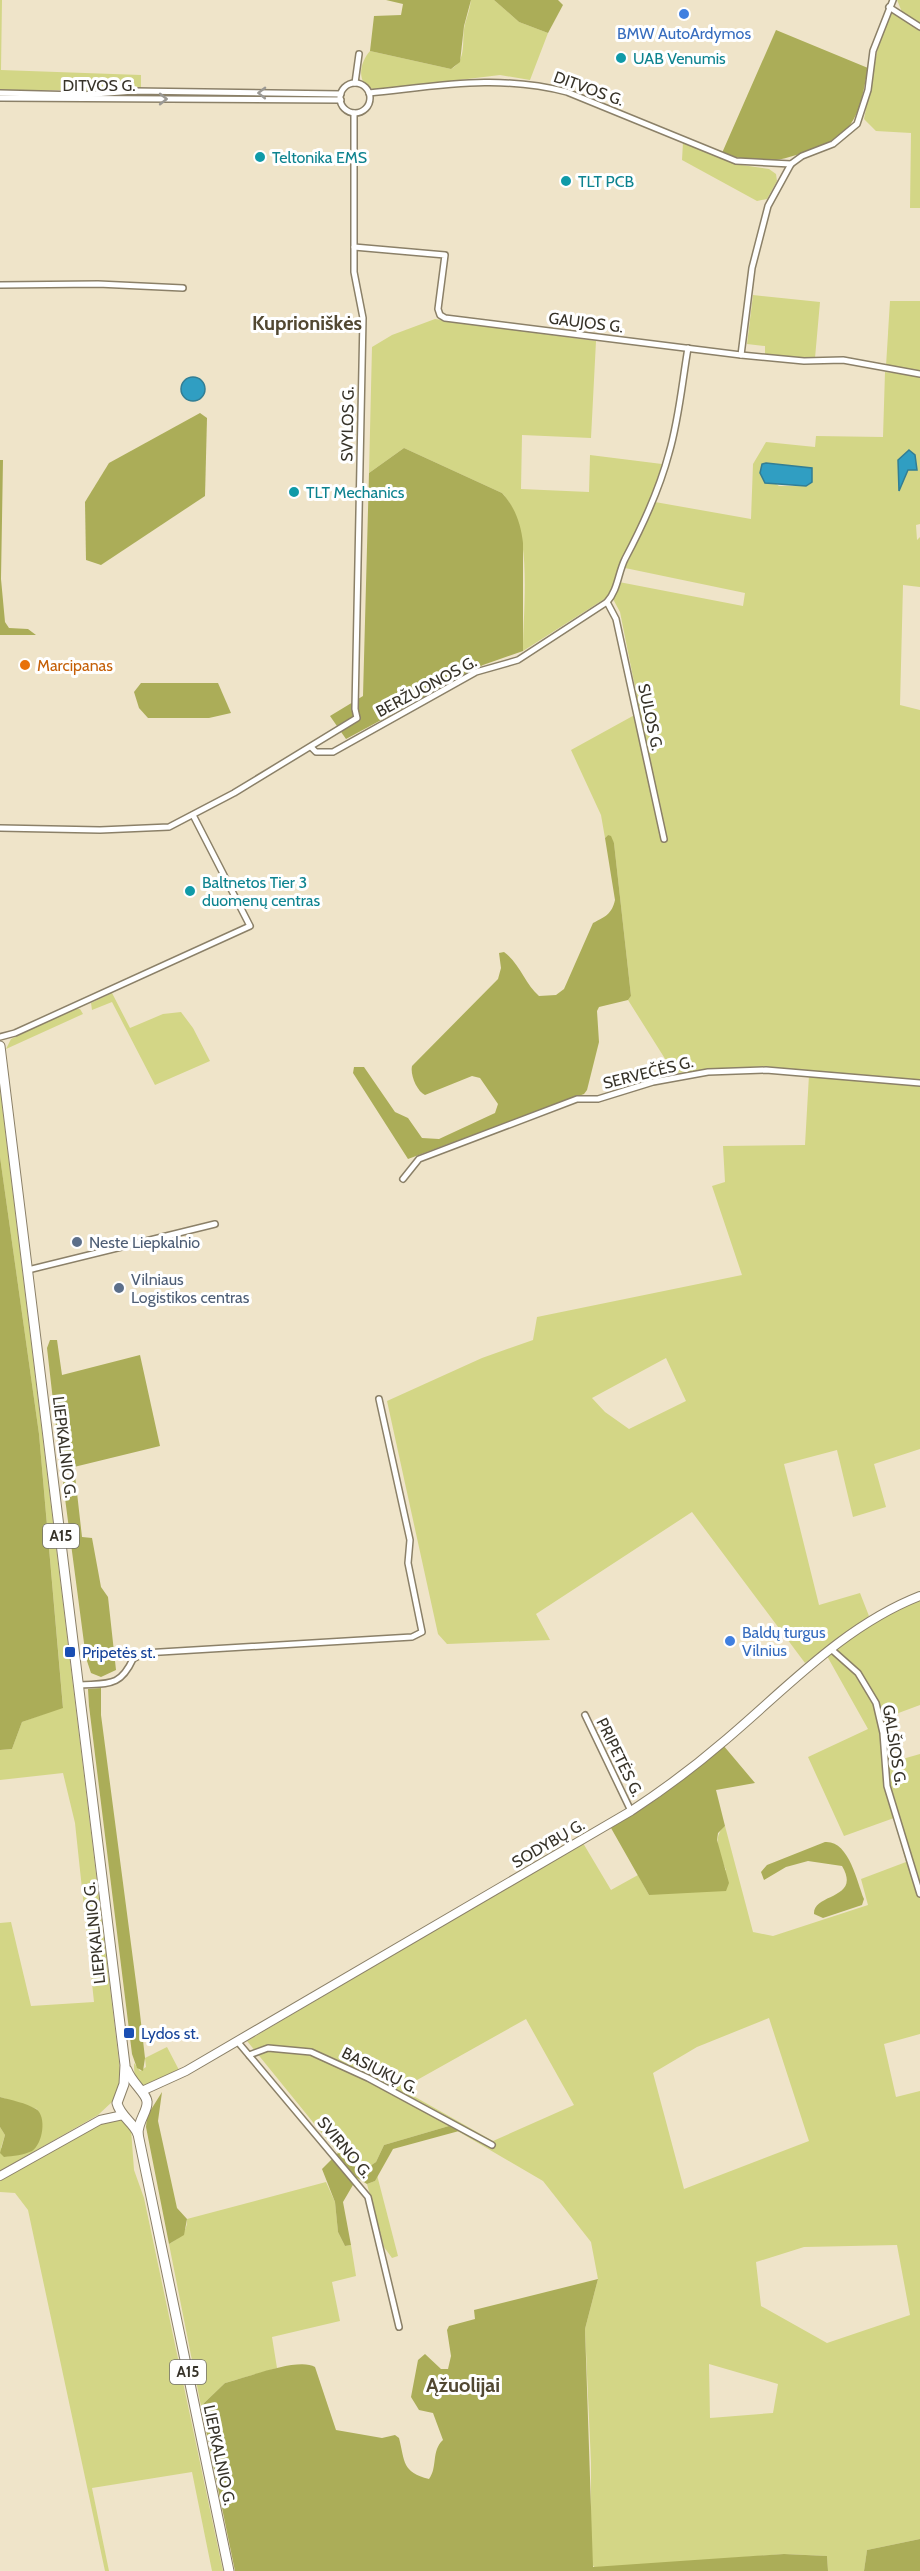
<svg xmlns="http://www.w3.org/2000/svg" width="920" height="2571" font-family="Cabin,sans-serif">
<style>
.green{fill:#d3d686;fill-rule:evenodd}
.forest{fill:#abad58}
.water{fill:#309ec2;stroke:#327e94;stroke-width:1.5}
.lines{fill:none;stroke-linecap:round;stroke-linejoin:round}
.minor-casing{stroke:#8b8068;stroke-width:8}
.secondary-casing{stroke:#8b8068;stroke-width:10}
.trunk-casing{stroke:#8b8068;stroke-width:11}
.minor{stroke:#fff;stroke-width:5}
.secondary{stroke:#fff;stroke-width:8}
.trunk{stroke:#fff;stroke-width:9}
.oneway{stroke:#9b9994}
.shop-dot{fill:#3f7fe0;stroke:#fff;stroke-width:2}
.culture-dot{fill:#0f9aa8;stroke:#fff;stroke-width:2}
.food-dot{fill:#e8710a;stroke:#fff;stroke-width:2}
.service-dot{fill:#5c6f8a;stroke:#fff;stroke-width:2}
.transit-dot{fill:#1a4fb4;stroke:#fff;stroke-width:2}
.labels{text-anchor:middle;stroke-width:6;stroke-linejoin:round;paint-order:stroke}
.shield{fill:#fff;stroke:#737069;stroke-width:1.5}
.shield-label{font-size:15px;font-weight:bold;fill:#373329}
.shop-label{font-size:16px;fill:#366cbe;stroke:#fff}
.culture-label{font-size:16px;fill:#0d838f;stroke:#fff;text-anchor:start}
.street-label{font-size:16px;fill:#373329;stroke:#fff}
.food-label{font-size:16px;fill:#c56008;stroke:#fff;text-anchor:start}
.service-label{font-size:16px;fill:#4e5e75;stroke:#fff;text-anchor:start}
.transit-label{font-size:16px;fill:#164399;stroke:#fff;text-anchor:start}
.quarter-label{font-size:20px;font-weight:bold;fill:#524832;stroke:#fff}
</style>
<rect width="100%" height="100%" fill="#efe4c9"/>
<g class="green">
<polygon points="0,0 2,0 1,70 141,75 141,90 78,93 60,90 0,91"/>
<path d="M471 0H494L519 22 548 33 530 80 500 75 377 90C355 87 359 63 370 51L451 69C468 61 461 38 465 24 467 16 470 9 471 0Z"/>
<polygon points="897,0 920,0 920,24 902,12"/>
<polygon points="890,12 920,30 920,208 910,208 911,133 876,131 864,119 879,42"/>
<polygon points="683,142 735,164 769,169 776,174 777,181 767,199 757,201 682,160"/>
<polygon points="753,295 820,302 815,358 765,355 765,346 747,344"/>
<polygon points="890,301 920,301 920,372 886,366"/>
<path d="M435 319 596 341 591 438 522 435 521 489 589 492 590 455 662 464 650 502 609 596 523 651C523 606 534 527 502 493L404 448 369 473 372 347 392 335Z"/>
<path d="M885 372 920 376V524L916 525 917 540 920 537V587L903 585 900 705 920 710V1080L767 1068 674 1073 628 1000 631 996 614 843 608 835 605 838 601 815 571 750 640 712 620 612 613 599 619 582 743 606 745 593 625 568 655 502 751 519 753 464 766 442 815 447 816 436 883 437ZM766 463 812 468 806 486H779L760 473Z"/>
<polygon points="112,993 130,1028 163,1014 181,1012 193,1028 210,1061 155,1085 112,1002 92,1010 91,1003"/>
<polygon points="73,1009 80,1009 83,1014 6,1049 11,1039"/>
<path d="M809 1075 920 1084V1449L874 1464 886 1507 853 1517 837 1450 784 1464 819 1605 860 1593 869 1616 805 1663 692 1512 536 1614 550 1640 447 1644 438 1634 387 1401 482 1358 533 1340 537 1317 742 1275 712 1186 725 1182 723 1146 805 1145ZM666 1358 686 1401 629 1429 605 1412 592 1398Z"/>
<path d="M0 1089 121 2078 113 2101 98 2115 0 2171V2127L5 2135 1 2148 31 2151C45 2140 40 2125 37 2109L0 2097V1923L11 1922 31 2006 94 2002 75 1823 63 1773 0 1780V1750L12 1749 22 1722 63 1707 39 1434 0 1157Z"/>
<path d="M920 1599V1705L885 1718 892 1762 920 1754V2034L884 2044 896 2097 920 2091V2539L867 2550 864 2571H828L827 2556 784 2554 596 2569 591 2563V2463L585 2329 598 2279 591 2242 543 2181 449 2126 384 2145 376 2162 361 2172 338 2153 247 2041 583 1843 611 1890 638 1875 649 1895 726 1870C720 1856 711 1837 725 1826L753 1932 773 1936 868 1905 861 1879 906 1862 894 1818 844 1836 808 1757 868 1729 827 1656 880 1618ZM769 2018 809 2141 684 2189 653 2073 697 2047ZM526 2019 574 2105 493 2141 401 2089ZM897 2245 910 2315 827 2343 761 2306 756 2262 804 2247ZM709 2364 778 2384 773 2413 710 2418Z"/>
<path d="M167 2047 179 2070 144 2087C134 2082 134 2072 134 2063L140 2071 146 2067 145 2058Z"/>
<polygon points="113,2118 122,2118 131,2129 134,2170 144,2198 223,2571 212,2571 192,2472 92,2488 109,2571 105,2571 28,2210 15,2193 0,2192 0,2179"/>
<polygon points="377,2175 398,2256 392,2258 384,2247 367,2184 375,2181"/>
<path d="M326 2182 335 2202 338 2232 345 2246 351 2245 356 2276 332 2282 340 2321 272 2337 277 2368 225 2383 201 2406 169 2244C179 2239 188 2231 187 2219Z"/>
</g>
<g class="forest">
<polygon points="386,0 471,0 464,26 460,62 451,69 370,51 374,16 401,15 403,4"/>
<polygon points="494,0 558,0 563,5 548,33 519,22"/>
<path d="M776 30 868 68C864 88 861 113 847 129 838 140 824 145 811 150 775 163 760 165 722 153Z"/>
<polygon points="200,413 207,418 205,496 101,565 86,560 85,502 109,463"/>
<path d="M404 448 502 493C515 507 521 524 523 543V651L483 665 346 739 330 716 363 696 369 473Z"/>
<polygon points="0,460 3,460 1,579 5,622 9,628 28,629 36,635 0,635"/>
<polygon points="141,683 218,683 231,713 209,718 148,718 139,708 134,692"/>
<path d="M608 835 611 836 614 843 631 996 628 1000 599 1007 597 1011 599 1042 587 1090 584 1094 408 1159 353 1073 354 1067H364L395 1112 408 1118 422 1138 439 1139 495 1113 498 1104 480 1078 472 1076 425 1095C417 1091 410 1075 412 1066L498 979 501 968 499 953 504 952C520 964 525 984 539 996L556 995 564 989 593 923C605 917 612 914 615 900L605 838Z"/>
<polygon points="0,1157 39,1434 63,1708 22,1722 12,1749 0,1750"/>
<polygon points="50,1340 57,1340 62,1375 140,1355 160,1446 74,1467 67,1467 60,1462 47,1348"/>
<polygon points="75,1475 82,1537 92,1538 101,1587 108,1597 116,1670 101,1677 91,1673 86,1658 63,1483 65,1479"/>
<polygon points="101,1688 101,1715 139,2005 145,2058 143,2071 137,2068 132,2054 89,1706 88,1689"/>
<polygon points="723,1745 755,1783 716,1790 725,1826 718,1833 717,1840 729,1883 726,1891 649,1895 611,1828 660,1797"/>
<path d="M825 1842C849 1840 857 1882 864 1899L862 1905 823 1918 814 1914C813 1893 862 1900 842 1866L808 1861 786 1867 764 1880 761 1872 767 1865Z"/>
<polygon points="162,2092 158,2121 177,2208 187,2219 184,2235 169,2244 146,2127 147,2116"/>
<path d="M0 2097C11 2100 26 2103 36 2109 47 2116 43 2144 32 2151 24 2155 13 2156 4 2157L0 2153 5 2135 0 2127Z"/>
<polygon points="449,2126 459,2131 393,2149 375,2181 367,2184 357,2178 343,2202 351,2245 345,2246 338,2232 335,2202 322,2169 338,2153 361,2172 376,2162 384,2145"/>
<path d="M598 2279 585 2329 593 2567 784 2554 827 2556 828 2571H235L201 2406 225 2383C246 2378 298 2357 315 2367L336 2430 382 2438 395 2435 399 2438C405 2462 402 2472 429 2479 438 2467 431 2451 443 2440L433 2413 419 2410 411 2397 418 2360 425 2354 441 2369H448L451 2356 447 2330 449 2326 475 2319 474 2310Z"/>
<polygon points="920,2539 920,2571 864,2571 867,2550"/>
</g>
<g class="water">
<circle cx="193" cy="389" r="12"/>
<polygon points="909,450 915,455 917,470 908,470 899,491 898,460"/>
<polygon points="766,463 812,468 812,482 806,486 765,483 760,473 762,464"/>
</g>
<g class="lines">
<g class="minor-casing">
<g id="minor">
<polyline points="889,7 920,27"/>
<polyline points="355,83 359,54"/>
<circle cx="355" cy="98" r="15"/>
<polyline points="0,93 81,95 134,91 341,94"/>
<path d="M369 93C439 86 498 74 567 92L736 161 791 164"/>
<polyline points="0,98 341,100"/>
<polyline points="354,247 445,255 438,309 440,315 445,318 741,355 804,361 843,360 920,374"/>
<polyline points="0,285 98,284 183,288"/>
<polyline points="741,355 752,268 768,206 791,164 802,156 833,144 857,124 868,90 873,51 893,0"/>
<polyline points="607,602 616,619 664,839"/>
<path d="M311 747 316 752H333L476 672 518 660 607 602C618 590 618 573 625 559 643 525 659 491 669 453 679 419 682 383 688 348"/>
<polyline points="0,828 100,830 169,827 234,793 357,718 355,709 363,318 354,272 354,113"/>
<polyline points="0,1037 15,1033 250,926 193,815"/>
<polyline points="403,1179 419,1159 577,1099 598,1099 653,1082 708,1072 766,1070 920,1083"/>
<polyline points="28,1270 215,1224"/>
<polyline points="831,1649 858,1673 876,1703 883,1733 887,1786 920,1894"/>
<path d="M80 1685C109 1683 120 1687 133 1659L144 1653 412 1637 422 1632 408 1563 410 1540 379 1399"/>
<polyline points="585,1715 631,1811"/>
<polyline points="237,2041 368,2197 399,2327"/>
<polyline points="249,2055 268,2048 311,2052 368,2078 492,2145"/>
</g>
</g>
<g class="secondary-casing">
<g id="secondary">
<path d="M142 2091 186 2071 631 1811C663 1790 694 1767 723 1742 785 1690 843 1626 920 1596"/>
<polyline points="0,2176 100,2120 123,2115"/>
</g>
</g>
<g class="trunk-casing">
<g id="trunk">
<path d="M0 1046 125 2065 124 2084 117 2103C120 2116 133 2122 138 2134"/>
<path d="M127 2070C131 2082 147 2094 147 2102 148 2111 138 2120 138 2134L229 2571"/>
</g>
</g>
<use href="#minor" class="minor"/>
<use href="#secondary" class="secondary"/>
<use href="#trunk" class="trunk"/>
</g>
<defs><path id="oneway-chevron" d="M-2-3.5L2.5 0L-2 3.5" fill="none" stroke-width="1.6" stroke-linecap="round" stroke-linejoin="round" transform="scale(1.5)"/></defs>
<g class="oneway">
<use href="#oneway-chevron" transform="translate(262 93) rotate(-179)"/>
<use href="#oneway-chevron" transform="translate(163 99)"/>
</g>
<g class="shop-dot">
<circle cx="684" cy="14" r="6"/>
<circle cx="730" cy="1641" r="6"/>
</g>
<g class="culture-dot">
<circle cx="621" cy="58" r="6"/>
<circle cx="260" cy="157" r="6"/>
<circle cx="566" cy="181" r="6"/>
<circle cx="294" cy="492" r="6"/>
<circle cx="190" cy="891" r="6"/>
</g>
<circle class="food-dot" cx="25" cy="665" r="6"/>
<g class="service-dot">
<circle cx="77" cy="1242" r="6"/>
<circle cx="119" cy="1288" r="6"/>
</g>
<g class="transit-dot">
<rect x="64" y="1646" width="12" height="12" rx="3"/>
<rect x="123" y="2027" width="12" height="12" rx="3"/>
</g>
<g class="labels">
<g class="shield">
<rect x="43" y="1524" width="36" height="24" rx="4.5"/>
<rect x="170" y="2360" width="36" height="24" rx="4.5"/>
</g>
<g class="shield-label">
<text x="61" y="1541">A15</text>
<text x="188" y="2377">A15</text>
</g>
<g class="shop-label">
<text x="684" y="39">BMW AutoArdymos</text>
<text x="742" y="1638" text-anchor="start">Baldų turgus<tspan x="742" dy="18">Vilnius</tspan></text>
</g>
<g class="culture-label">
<text x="633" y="64">UAB Venumis</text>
<text x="272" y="163">Teltonika EMS</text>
<text x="578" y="187">TLT PCB</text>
<text x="306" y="498">TLT Mechanics</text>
<text x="202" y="888">Baltnetos Tier 3<tspan x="202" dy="18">duomenų centras</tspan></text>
</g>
<g class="street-label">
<text x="99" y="91">DITVOS G.</text>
<text transform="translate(589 88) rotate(20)" y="6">DITVOS G.</text>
<text transform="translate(586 322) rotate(7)" y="6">GAUJOS G.</text>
<text transform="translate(347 424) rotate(-89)" y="6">SVYLOS G.</text>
<text transform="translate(426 686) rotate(-28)" y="6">BERŽUONOS G.</text>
<text transform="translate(651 717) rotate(78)" y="6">SULOS G.</text>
<text transform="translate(648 1072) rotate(-14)" y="6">SERVEČĖS G.</text>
<text transform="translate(65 1447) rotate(83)" y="6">LIEPKALNIO G.</text>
<text transform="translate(895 1745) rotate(81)" y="6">GALŠIOS G.</text>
<text transform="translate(620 1757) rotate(64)" y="6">PRIPETĖS G.</text>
<text transform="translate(548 1843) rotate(-30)" y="6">SODYBŲ G.</text>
<text transform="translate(94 1933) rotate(-96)" y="6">LIEPKALNIO G.</text>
<text transform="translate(380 2070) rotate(27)" y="6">BASIUKŲ G.</text>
<text transform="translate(345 2147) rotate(50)" y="6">SVIRNO G.</text>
<text transform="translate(220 2455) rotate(78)" y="6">LIEPKALNIO G.</text>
</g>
<g class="food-label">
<text x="37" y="671">Marcipanas</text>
</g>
<g class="service-label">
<text x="89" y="1248">Neste Liepkalnio</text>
<text x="131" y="1285">Vilniaus<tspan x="131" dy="18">Logistikos centras</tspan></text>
</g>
<g class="transit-label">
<text x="82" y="1658">Pripetės st.</text>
<text x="141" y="2039">Lydos st.</text>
</g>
<g class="quarter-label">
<text x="307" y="330">Kuprioniškės</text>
<text x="463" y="2392">Ąžuolijai</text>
</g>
</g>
</svg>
